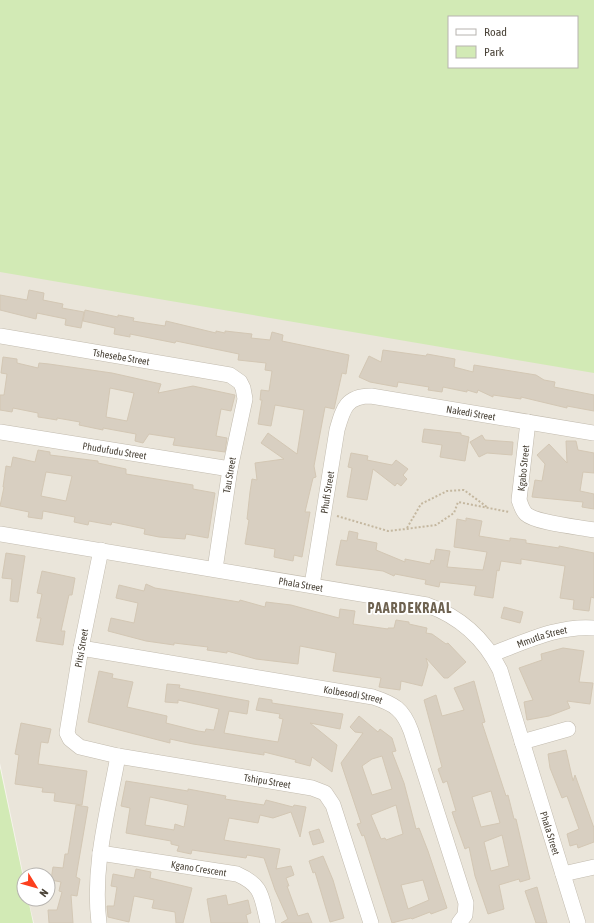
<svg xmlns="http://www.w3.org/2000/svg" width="594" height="923" font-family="'Asap Condensed',sans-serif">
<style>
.residential{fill:#eae5da}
.green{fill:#d2eab5;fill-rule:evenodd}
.building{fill:#d8cfc1;stroke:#d3c7b4;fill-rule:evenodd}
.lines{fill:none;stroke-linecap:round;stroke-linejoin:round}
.minor-casing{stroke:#c2bbae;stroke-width:16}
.path{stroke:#c4b79f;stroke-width:2;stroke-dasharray:2 2;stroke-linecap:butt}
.minor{stroke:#fff;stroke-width:15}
.labels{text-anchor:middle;stroke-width:3.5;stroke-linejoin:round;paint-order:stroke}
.street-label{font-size:10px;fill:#4b4439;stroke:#fff}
.district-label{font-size:14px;font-weight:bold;letter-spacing:1px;fill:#6e6250;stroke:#fff}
</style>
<rect width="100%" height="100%" fill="#f6f3ec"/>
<polygon class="residential" points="0,270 594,369 594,923 34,923 28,899 48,899 48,875 24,875 24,878 0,763"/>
<g class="green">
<path d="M0 0H594V373L0 272ZM449 17H577V67H449Z"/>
<polygon points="0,768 24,882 24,899 28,899 33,923 0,923"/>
</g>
<g class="building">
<polygon points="29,290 44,293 43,300 63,304 62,308 84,312 81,328 65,325 66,319 37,313 36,319 0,310 0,295 27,300"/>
<polygon points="85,310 118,317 118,315 134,318 133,321 165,326 166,321 216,333 216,331 225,333 225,331 252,334 251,338 270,340 272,332 283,335 282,341 349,355 346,374 342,373 334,409 325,407 314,466 316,477 313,478 305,512 310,512 302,557 294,555 293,561 274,557 275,549 245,544 249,520 247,519 250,492 252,479 257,480 255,463 284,459 261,443 268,433 297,454 304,410 275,405 271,426 258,424 262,400 260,400 261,390 269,391 272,371 265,370 266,363 238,360 239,354 176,341 175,343 130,334 130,337 114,334 115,328 83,321"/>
<polygon points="383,350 426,356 427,354 455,359 454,367 473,372 474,365 536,375 544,380 555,382 554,387 594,395 594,411 567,406 567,408 521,397 521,399 493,395 493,397 478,390 477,393 467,390 467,392 443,387 442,392 428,390 429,387 398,382 397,387 370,382 359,377 369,356 381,362"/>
<path d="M3 357 17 359V363L38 368 39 363 49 364 112 373 161 384 158 393 193 386 235 395 231 411 221 409 216 436 227 438 225 452 173 445 175 438 149 434 143 443 135 441 136 434 103 428V430L79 425 80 422 57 418V420L45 418 38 417V413L13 408 12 412 0 410V395H4L7 374 1 373ZM110 388 134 393 127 421 106 417Z"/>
<polygon points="424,429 461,433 461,435 469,437 465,461 440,457 442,445 422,442"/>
<polygon points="482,435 485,440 513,442 512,455 487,453 479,457 470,442"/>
<polygon points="566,441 576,441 578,450 594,453 594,473 583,472 580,491 594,494 594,509 582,507 583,502 532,497 535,480 542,481 545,464 537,455 549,444 567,463"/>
<path d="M38 450 50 452V455L98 461V463L126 469V474L193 485V489L215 493 208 538 186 534 185 539 159 537 144 534 145 529 112 522 111 525 89 521 88 525 74 522 75 517 43 511 42 519 28 517 29 512 0 506 4 487H3L6 466 11 467 13 457 35 462ZM46 472 72 476 66 501 41 496Z"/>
<polygon points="351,453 368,456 367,460 392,465 396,460 408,469 403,475 407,479 401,486 397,483 395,486 373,469 367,500 347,497 352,468 348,467"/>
<polygon points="466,518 482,521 479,536 510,541 510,538 526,540 526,543 559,548 559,546 594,553 594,598 591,597 589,611 573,609 574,600 560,598 565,566 521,559 521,564 501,561 499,571 497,570 493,598 474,595 476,586 440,582 439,587 425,584 426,580 395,574 394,576 383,571 336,565 341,540 347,541 349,531 358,533 357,539 377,543 376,550 405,562 405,559 430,564 431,560 434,561 436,549 450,551 447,567 483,570 487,552 454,547 457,519 466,521"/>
<polygon points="6,553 25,556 18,602 10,601 12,579 2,578"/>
<polygon points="42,571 75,578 72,595 69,595 61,631 65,631 63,645 36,641 41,618 37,618 42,594 37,593"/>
<polygon points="146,584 155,588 239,602 240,600 265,607 266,602 291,605 339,618 340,609 355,611 353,624 388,629 388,628 394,628 396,620 409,622 409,624 427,628 426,633 432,634 446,644 448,643 466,662 448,678 444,678 426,658 428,665 422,686 401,681 400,690 379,687 381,678 333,671 336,653 300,646 298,664 256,659 227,651 227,653 207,650 208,647 174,643 174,645 146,641 108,631 111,618 134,623 138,603 116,598 119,585 144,591"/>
<polygon points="504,607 523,612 520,623 501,618"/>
<polygon points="563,648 584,651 579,682 593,683 590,704 567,701 570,708 549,716 527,720 524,702 533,700 519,668 542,660 541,654"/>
<polygon points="99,671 113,674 112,678 133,682 127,707 167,716 166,723 198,731 205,732 206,729 214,730 219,709 178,700 178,703 165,702 167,684 180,685 179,688 249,701 247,714 229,711 224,733 253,738 278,742 283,719 279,718 280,714 256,710 259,698 272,700 272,703 343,714 340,729 310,723 337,745 332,772 312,757 310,766 295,762 296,760 264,752 264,755 193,744 170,739 170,743 88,722"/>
<path d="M474 681 485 722 482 723 506 796 508 795 514 819H516L530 879 520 882 519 879 499 885 504 909 488 914 475 876 469 847 465 849 455 821 452 812 456 811 447 781 443 783 438 769 442 767 424 700 436 695 442 716 464 710 454 688ZM491 791 500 823 481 827 472 797ZM502 835 509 866 491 871 484 842Z"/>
<path d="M359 716 378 732 380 729 392 738 396 751 392 752 404 783 416 829 419 828 428 851 447 908 431 914 430 912 412 919 411 918 392 923 364 835 362 836 357 824 361 823 341 763 363 733 355 732 350 727ZM382 756 392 789 372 795 362 766 372 759ZM396 805 403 834 386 840 385 838 381 839 371 815ZM423 880 429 900 408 909 401 885Z"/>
<polygon points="21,723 51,729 48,743 41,742 38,764 87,771 82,805 54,801 55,793 42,792 43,788 15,784 19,755 15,754"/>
<polygon points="566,750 573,781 575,775 594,828 594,842 578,848 577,844 570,846 567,834 579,829 567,796 562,798 550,768 548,754"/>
<path d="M126 781 188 791V789L226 796 225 799 264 805 266 800 293 807 294 805 306 807 300 837 291 812 273 818 260 815 258 823 229 818 224 840 280 849 276 869 291 866 294 875 286 878 289 886H287L298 916 308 913 312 923H281L288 919 275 890 264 858 247 855 246 858 192 850 191 854 177 851 179 846 171 844V841L126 833 130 808 121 806ZM150 797 188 805 184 827 175 824 174 830 145 825Z"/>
<polygon points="76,805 88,807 76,877 80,879 77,896 71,895 73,923 49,923 48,910 57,910 62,892 59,891 61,882 51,880 53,867 63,868 65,854 68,854"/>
<polygon points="319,829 324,842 313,845 309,832"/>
<polygon points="323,856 333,880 344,918 330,922 315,872 313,873 309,861"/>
<polygon points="136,869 151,872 150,878 192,888 183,923 176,923 175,912 152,908 154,900 134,896 129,922 108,917 107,906 114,906 117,887 111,886 113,874 134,878"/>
<polygon points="537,887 547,923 536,923 525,891"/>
<polygon points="226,895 228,905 248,900 251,913 246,915 248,923 211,923 207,899"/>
</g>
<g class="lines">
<g class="minor-casing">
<g id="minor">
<path id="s1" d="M0 336 230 375 240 382 243 388 245 399 230 469 215 569"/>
<path d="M528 422 519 500C521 505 522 510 526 514 536 523 579 527 594 530"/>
<path id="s2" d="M0 432 230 469"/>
<path id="s3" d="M0 534 427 605C461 617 484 638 500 670L578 923"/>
<path id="s4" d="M101 550 81 648 67 733 70 739 80 747 118 756 312 788 325 793 333 805 371 923"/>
<path id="s5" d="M312 585 337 430C343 409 346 396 371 396L594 433"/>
<path id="s6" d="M81 648 373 697C394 704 403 709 411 731L466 903 465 915 459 923"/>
<path id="s7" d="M492 654C525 642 558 625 594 628"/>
<polyline points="522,742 568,729"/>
<path id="s8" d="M100 853 237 874C264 886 261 897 268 923"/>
<polyline points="563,874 594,867"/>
<path d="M99 923C92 867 108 811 118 756"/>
</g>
</g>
<g class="path">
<polyline points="337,516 388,531 406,529 436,525 454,513 458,502 509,512"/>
<polyline points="407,528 421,504 447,491 464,490 487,507"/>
</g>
<use href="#minor" class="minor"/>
</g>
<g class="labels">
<g class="street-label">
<text dy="4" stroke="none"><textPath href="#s1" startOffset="123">Tshesebe Street</textPath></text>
<text dy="4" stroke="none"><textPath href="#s5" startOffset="312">Nakedi Street</textPath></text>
<text dy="4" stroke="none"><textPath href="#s2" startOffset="116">Phudufudu Street</textPath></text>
<text transform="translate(523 468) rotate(-84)" y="4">Kgabo Street</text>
<text transform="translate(229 475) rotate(-80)" y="4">Tau Street</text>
<text dy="4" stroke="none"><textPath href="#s5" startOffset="94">Phufi Street</textPath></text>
<text dy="4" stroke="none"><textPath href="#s3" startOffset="305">Phala Street</textPath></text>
<text dy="4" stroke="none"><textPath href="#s7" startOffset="53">Mmutla Street</textPath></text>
<text transform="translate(81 648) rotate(-80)" y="4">Pitsi Street</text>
<text dy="4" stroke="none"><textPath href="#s6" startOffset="276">Kolbesodi Street</textPath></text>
<text dy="4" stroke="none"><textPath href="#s4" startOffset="396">Tshipu Street</textPath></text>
<text dy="4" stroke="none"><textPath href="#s3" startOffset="704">Phala Street</textPath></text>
<text dy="4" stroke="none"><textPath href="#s8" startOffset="100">Kgano Crescent</textPath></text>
</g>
<g class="district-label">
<text x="410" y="613">PAARDEKRAAL</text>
</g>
</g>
<rect x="448" y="16" width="130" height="52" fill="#ffffff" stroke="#b7b4b0"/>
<rect x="456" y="29" width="20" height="6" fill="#ffffff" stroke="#b7b4b0"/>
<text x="484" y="36" font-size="12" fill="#4b4439">Road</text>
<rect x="456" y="46" width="20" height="12" fill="#d2eab5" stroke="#b7b4b0"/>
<text x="484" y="56" font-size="12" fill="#4b4439">Park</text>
<g transform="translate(36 887) rotate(127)"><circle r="19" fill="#ffffff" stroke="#b7b4b0"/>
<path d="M0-3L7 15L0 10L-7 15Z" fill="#fc3f1d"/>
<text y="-6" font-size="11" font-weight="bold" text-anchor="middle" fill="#4b4439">N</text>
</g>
</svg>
